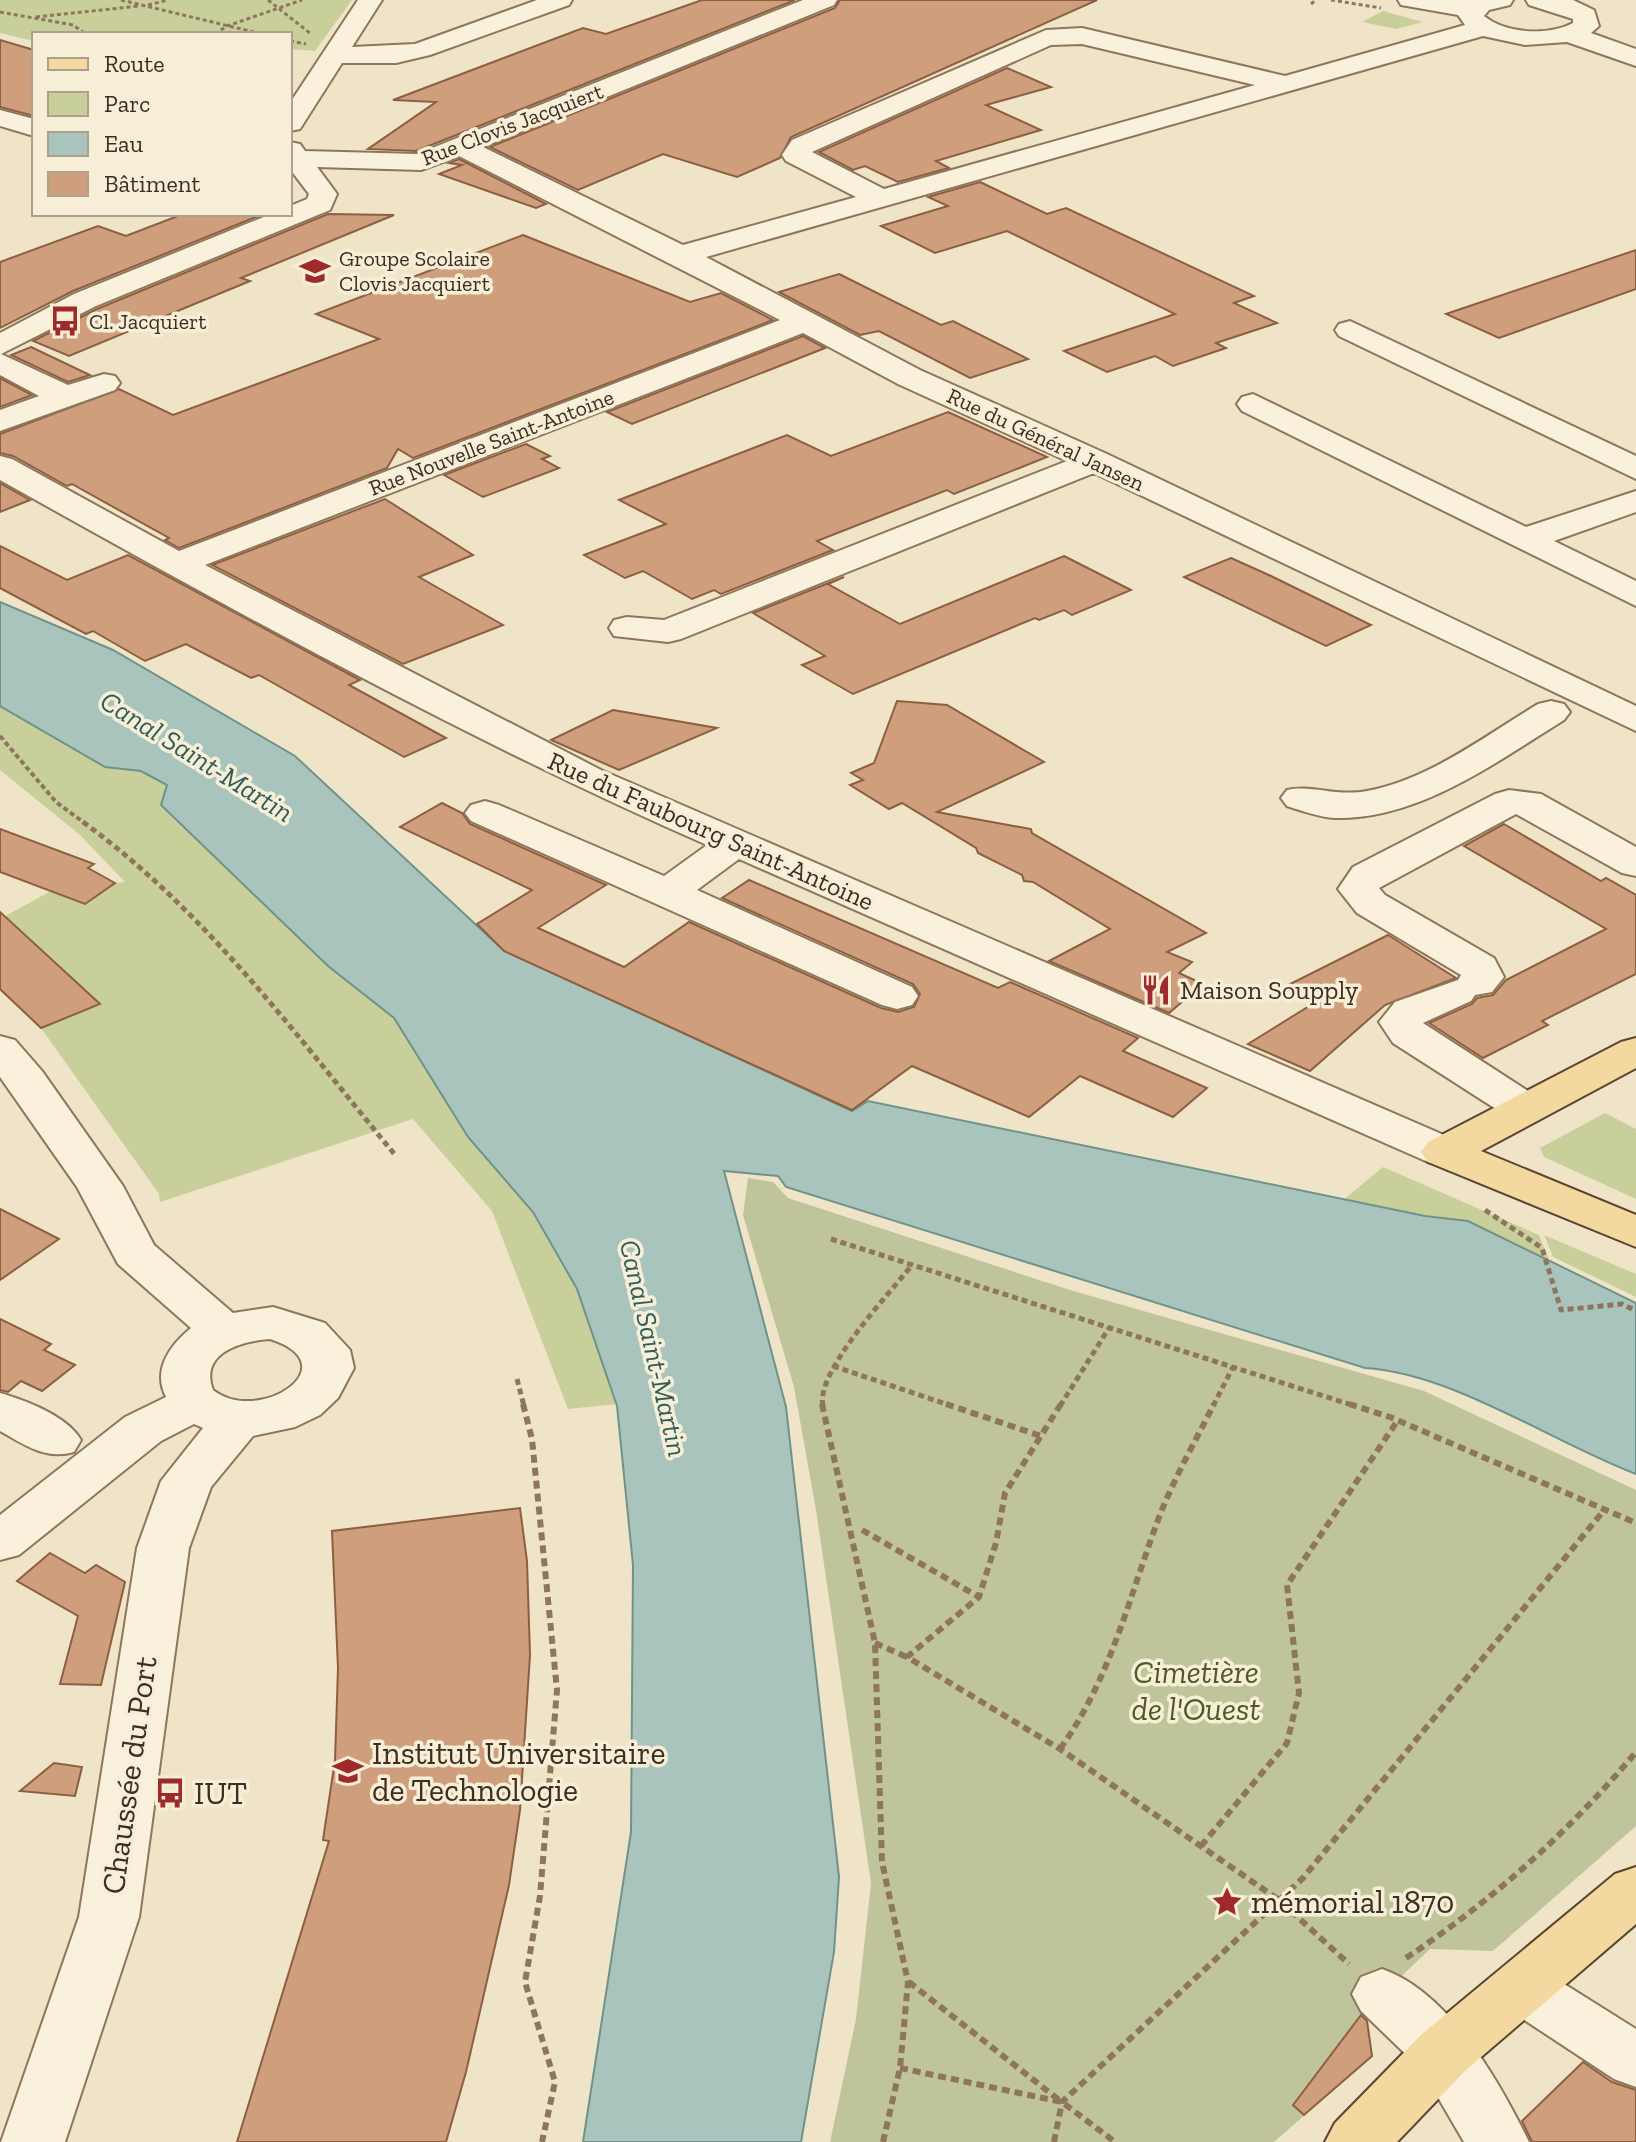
<svg xmlns="http://www.w3.org/2000/svg" width="1636" height="2142" font-family="'Zilla Slab',serif">
<style>
.green{fill:#c9cf9b}
.cemetery{fill:#bfc49a}
.water{fill:#a9c4bc;stroke:#6f938a;stroke-width:2}
.building{fill:#cf9f7d;stroke:#8d5f41;stroke-width:2}
.lines{fill:none;stroke-linecap:round;stroke-linejoin:round}
.minor-casing{stroke:#8d765c;stroke-width:4}
.major-casing{stroke:#5b4430;stroke-width:4}
.path-far3{stroke:#8d765c;stroke-width:3;stroke-dasharray:4 3;stroke-linecap:butt}
.path-far2{stroke:#8d765c;stroke-width:4;stroke-dasharray:5 3;stroke-linecap:butt}
.path-far1{stroke:#8d765c;stroke-width:5;stroke-dasharray:6 4;stroke-linecap:butt}
.path{stroke:#8d765c;stroke-width:6;stroke-dasharray:8 5;stroke-linecap:butt}
.minor{fill:#faf1dc;fill-rule:evenodd}
.major{fill:#f3d9a0;fill-rule:evenodd}
.labels{text-anchor:middle;stroke-width:7;stroke-linejoin:round;paint-order:stroke}
.far-street-label{font-size:22px;fill:#3d2e20;stroke:#f7eed8}
.far-poi-label{font-size:22px;fill:#3d2e20;stroke:#f7eed8;text-anchor:start}
.street-label{font-size:26px;fill:#3d2e20;stroke:#f7eed8}
.poi-label{font-size:26px;fill:#3d2e20;stroke:#f7eed8;text-anchor:start}
.water-label{font-size:28px;font-style:italic;fill:#2f5d5a;stroke:#f7eed8}
.near-park-label{font-size:32px;font-style:italic;fill:#4d5a26;stroke:#f7eed8}
.near-poi-label{font-size:32px;fill:#3d2e20;stroke:#f7eed8;text-anchor:start}
.near-street-label{font-size:32px;fill:#3d2e20;stroke:#f7eed8}
</style>
<rect width="100%" height="100%" fill="#f0e4c8"/>
<g class="green">
<polygon points="0,0 352,0 315,51 290,49 290,34 34,34 34,41 0,33"/>
<polygon points="1383,11 1423,22 1396,29 1362,22"/>
<polygon points="0,706 105,767 141,771 167,785 161,805 328,966 394,1018 468,1137 533,1212 577,1289 617,1404 568,1409 492,1211 413,1119 160,1202 159,1194 41,1028 100,1004 5,916 51,891 85,904 115,883 125,882 80,835 0,770"/>
<polygon points="1605,1113 1636,1129 1636,1199 1544,1157 1540,1148"/>
<polygon points="1383,1167 1539,1235 1548,1257 1550,1302 1330,1211"/>
<polygon points="1544,1235 1636,1274 1636,1297 1553,1257"/>
</g>
<polygon class="cemetery" points="748,1178 773,1182 788,1198 1070,1290 1424,1391 1636,1490 1636,1826 1493,1951 1430,1949 1366,2010 1372,2056 1274,2142 830,2142 856,2019 871,1883 816,1510 794,1387 743,1215"/>
<path class="water" d="M0 602 113 650 295 756 503 950 852 1111 868 1101 1425 1216 1468 1221 1636 1303V1474C1552 1442 1452 1373 1365 1368L786 1187 778 1176 724 1171 786 1407 839 1877 834 1952 801 2142H583L631 1832 633 1565 617 1406 577 1289 533 1212 468 1137 394 1018 328 966 161 805 167 785 141 771 105 767 0 706Z"/>
<g class="building">
<polygon points="702,0 795,0 416,151 368,149 436,102 393,100 583,28 606,34"/>
<polygon points="840,0 1097,0 791,137 780,158 737,177 663,154 578,190 490,147 835,8"/>
<polygon points="0,40 34,50 34,116 0,107"/>
<polygon points="1007,68 1051,87 986,105 1041,130 936,161 949,168 898,182 865,166 853,170 819,152"/>
<polygon points="459,159 546,204 536,208 439,174 462,165 449,163"/>
<polygon points="980,182 1047,214 1066,208 1254,296 1234,303 1277,323 1216,343 1226,348 1173,366 1155,356 1107,372 1064,351 1175,314 1007,231 935,253 881,226 948,206 928,197"/>
<polygon points="183,214 263,214 73,291 0,328 0,262 98,226 126,236"/>
<polygon points="328,214 394,215 241,278 250,281 69,356 33,341 97,309"/>
<polygon points="523,235 690,302 721,293 773,320 413,458 398,449 387,468 179,548 165,540 169,538 72,484 67,486 13,456 0,453 0,434 119,389 173,415 379,339 316,314"/>
<polygon points="1636,250 1636,289 1499,338 1446,314"/>
<polygon points="839,274 941,325 953,321 1028,359 970,378 879,331 860,335 779,292"/>
<polygon points="803,336 825,348 632,424 607,412"/>
<polygon points="31,347 90,375 68,382 11,355"/>
<polygon points="0,378 32,395 0,407"/>
<polygon points="948,412 1047,457 954,494 947,490 817,541 833,550 721,594 714,590 692,599 643,571 625,578 584,555 666,524 619,500 787,435 831,456"/>
<polygon points="526,444 550,456 542,459 559,468 483,497 444,475"/>
<polygon points="0,483 30,500 0,512"/>
<polygon points="385,499 473,555 419,577 503,625 403,664 212,565"/>
<polygon points="0,546 67,580 128,555 360,680 349,685 446,738 404,757 259,675 251,678 186,644 145,661 93,631 86,634 0,588"/>
<polygon points="1064,556 1131,590 1072,615 1064,610 1039,620 1035,618 853,694 802,665 825,656 753,613 844,577 828,584 900,624"/>
<polygon points="1231,558 1271,576 1371,625 1326,646 1184,577"/>
<polygon points="897,701 947,705 1044,762 937,812 1031,829 1032,833 1206,933 1167,952 1192,962 1179,973 1203,984 1169,1013 1049,961 1110,929 1033,882 1024,881 1022,875 978,853 976,848 902,803 889,809 850,785 863,780 851,773 874,763"/>
<polygon points="613,710 717,728 619,770 551,740"/>
<polygon points="442,803 462,813 470,824 606,885 538,928 624,967 689,922 881,1008 898,1012 914,1007 920,994 913,984 722,898 749,880 998,988 1010,982 1138,1038 1123,1051 1207,1088 1173,1117 1080,1076 1029,1117 912,1066 852,1110 504,951 477,924 532,890 400,827"/>
<polygon points="1504,824 1601,881 1606,878 1636,895 1636,974 1542,1021 1548,1025 1483,1058 1429,1023 1472,1004 1477,998 1493,995 1506,980 1606,929 1464,846"/>
<polygon points="0,829 94,864 88,868 115,883 85,904 0,872"/>
<polygon points="0,912 100,1004 41,1028 0,989"/>
<polygon points="1388,935 1456,978 1385,1005 1310,1071 1248,1044 1314,1003 1286,986"/>
<polygon points="0,1209 59,1239 0,1280"/>
<polygon points="0,1319 51,1344 44,1350 75,1365 42,1391 21,1381 8,1392 0,1390"/>
<polygon points="520,1508 527,1561 530,1655 520,1810 509,1885 466,2072 446,2142 237,2142 329,1841 323,1840 335,1760 338,1668 332,1531"/>
<polygon points="50,1553 85,1573 96,1565 125,1582 101,1685 60,1684 78,1616 17,1581"/>
<polygon points="54,1763 82,1767 75,1796 20,1791"/>
<polygon points="1361,2015 1367,2021 1372,2056 1304,2115 1293,2105"/>
<polygon points="1583,2062 1612,2082 1636,2090 1636,2142 1532,2142 1522,2121"/>
</g>
<g class="lines">
<g class="minor-casing">
<g id="minor">
<polygon points="358,0 382,0 352,47 415,44 537,0 572,0 569,5 430,55 396,63 342,63 300,129 290,131 290,103"/>
<path d="M803 0H837L834 5 483 147 683 245 856 197 786 161 782 155 792 140 1046 30 1082 28 1285 76 1465 25 1458 15 1401 5 1398 0H1513L1510 5 1489 10 1484 16C1506 34 1548 36 1573 23V19L1529 5 1526 0H1573L1594 10 1599 26 1591 33 1636 49V66L1567 42 1525 45 1483 36 706 257 920 370 1107 454 1636 706V731L1094 473 681 639 668 642 614 636 609 628 614 620 627 617 664 620 1067 461 898 384 803 333 205 565 601 770 1460 1142 1467 1152 1460 1162 1444 1166 1428 1162 739 859 697 890 912 987 918 996 912 1005 897 1009 882 1005 471 821 465 813 471 805 485 801 499 805 664 876 707 845C464 738 230 609 0 480V456L12 459 179 551 780 320 459 156 421 170 317 167 337 194 330 210 96 306 1 354 68 385 104 374 115 376 120 383 115 390 0 431V410L39 396 0 375V333L74 294 271 214H290V206L307 199 309 194 290 169V142L300 144 305 151 417 154ZM1082 44 1255 85 884 189 812 152 1051 45Z"/>
<polygon points="0,110 34,119 34,136 0,126"/>
<polygon points="1350,321 1636,456 1636,479 1339,336 1335,330 1339,324"/>
<polygon points="1253,394 1526,527 1636,491 1636,512 1554,541 1636,581 1636,606 1242,411 1237,404 1242,397"/>
<path d="M1551 701 1564 704 1570 712 1564 720C1496 762 1419 820 1335 818 1319 817 1302 811 1287 806L1281 798 1287 790C1311 784 1336 797 1367 791 1428 780 1485 736 1538 704Z"/>
<polygon points="1509,790 1541,794 1636,847 1636,876 1622,873 1516,814 1379,888 1385,895 1494,958 1504,977 1492,992 1475,995 1471,1001 1423,1023 1542,1100 1548,1109 1542,1118 1526,1122 1510,1118 1393,1043 1379,1022 1395,1002 1458,980 1461,975 1357,913 1338,889 1353,867 1495,794"/>
<path d="M0 1036 15 1040 42 1071 123 1186 154 1245 233 1313 273 1307 325 1323 350 1350 354 1368 338 1398 320 1415 295 1427 253 1436 211 1487 189 1548 139 1917 65 2142H1L79 1917 137 1548 161 1481 203 1428 194 1424 161 1441 19 1555 0 1560V1515L125 1417 166 1397C152 1370 170 1345 191 1328L118 1264 77 1187 0 1077ZM270 1339C351 1365 259 1426 213 1390 199 1353 241 1341 270 1339Z"/>
<path d="M0 1393C27 1401 67 1416 81 1440L74 1452C45 1460 25 1445 0 1431Z"/>
<polygon points="1521,1963 1542,1970 1636,2029 1636,2087 1614,2079 1500,2004 1491,1987 1500,1970"/>
<path d="M1382 1969C1449 1992 1499 2081 1529 2142H1464L1422 2070 1361 2011 1352 1994 1361 1977Z"/>
</g>
</g>
<g class="major-casing">
<g id="major">
<polygon points="1636,1038 1636,1068 1481,1151 1636,1215 1636,1247 1428,1162 1421,1152 1428,1142 1621,1042"/>
<polygon points="1636,1867 1636,1924 1466,2070 1397,2142 1325,2142 1335,2123 1422,2034 1615,1874"/>
</g>
</g>
<g class="path-far3">
<polyline points="121,0 262,34"/>
<polyline points="268,0 311,34"/>
<polyline points="1331,0 1381,8"/>
<polyline points="1311,4 1316,0"/>
<polyline points="148,5 168,0"/>
<polyline points="0,12 73,25 86,34"/>
<polyline points="36,17 139,6"/>
<polyline points="215,34 227,26 302,0"/>
<polyline points="290,41 306,44"/>
</g>
<polyline class="path-far2" points="0,736 56,802 86,824"/>
<g class="path-far1">
<path d="M83 822C207 912 299 1039 396 1156"/>
<polyline points="1485,1210 1542,1248 1561,1310 1622,1304 1636,1311"/>
<polyline points="831,1239 1355,1406"/>
<polyline points="833,1366 952,1406"/>
<polyline points="517,1379 524,1406"/>
<path d="M823 1406C815 1372 890 1293 912 1265"/>
<polyline points="1060,1406 1109,1328"/>
<polyline points="1213,1406 1233,1367"/>
</g>
<g class="path">
<polyline points="523,1404 532,1439 557,1690 540,1896 525,1982 555,2082 542,2142"/>
<polyline points="822,1404 875,1643 882,1862 908,1982 900,2068 883,2142"/>
<polyline points="946,1404 1041,1436"/>
<polyline points="1061,1404 1005,1493 996,1543 979,1597 907,1657 1060,1749 1279,1900 1349,1964"/>
<polyline points="1349,1404 1390,1417 1636,1523"/>
<polyline points="862,1530 979,1597"/>
<polyline points="875,1643 907,1657"/>
<path d="M1060 1749C1110 1680 1129 1598 1158 1520 1173 1480 1195 1442 1214 1404"/>
<polyline points="1201,1846 1287,1743 1299,1693 1287,1585 1398,1420"/>
<path d="M1406 1958C1493 1900 1569 1832 1636 1752"/>
<polyline points="909,1982 1059,2100"/>
<polyline points="900,2068 1062,2102 1115,2142"/>
<polyline points="1054,2142 1062,2102 1303,1878 1605,1509"/>
</g>
<use href="#minor" class="minor"/>
<use href="#major" class="major"/>
</g>
<defs>
<g id="school-bare" transform="scale(2.4)"><path d="M0-5L7-2L0 1L-7-2ZM-4 1L0 2.5L4 1V4Q0 6-4 4Z" fill="#9e2a2b" stroke="#f7eed8" stroke-width="2.5" paint-order="stroke"/></g>
<g id="bus-bare" transform="scale(2.4)"><path d="M-5-6H5V4H4V6H2V4H-2V6H-4V4H-5ZM-3.5-4V0h7V-4ZM-3.5 1.2v1.5H-2V1.2ZM2 1.2v1.5H3.5V1.2Z" fill="#9e2a2b" stroke="#f7eed8" stroke-width="2.5" paint-order="stroke"/></g>
<g id="restaurant-bare" transform="scale(2.4)"><path d="M-5-6h1v4h1v-4h1v4h1v-4h1v5L-1.5 .5V6h-2V.5L-5-1ZM5-6V6H3V1.5H1.5Q1.5-4 5-6Z" fill="#9e2a2b" stroke="#f7eed8" stroke-width="2.5" paint-order="stroke"/></g>
<g id="university-bare" transform="scale(2.4)"><path d="M0-5L7-2L0 1L-7-2ZM-4 1L0 2.5L4 1V4Q0 6-4 4Z" fill="#9e2a2b" stroke="#f7eed8" stroke-width="2.5" paint-order="stroke"/></g>
<g id="sight-bare" transform="scale(2.4)"><path d="M0-6L1.8-2.2L6-1.7L2.9 1.2L3.7 5.4L0 3.3L-3.7 5.4L-2.9 1.2L-6-1.7L-1.8-2.2Z" fill="#9e2a2b" stroke="#f7eed8" stroke-width="2.5" paint-order="stroke"/></g>
</defs>
<g fill-rule="evenodd">
<use href="#school-bare" x="315" y="271"/>
<use href="#bus-bare" x="65" y="321"/>
<use href="#restaurant-bare" x="1156" y="990"/>
<use href="#university-bare" x="348" y="1771"/>
<use href="#bus-bare" x="170" y="1793"/>
<use href="#sight-bare" x="1227" y="1902"/>
</g>
<g class="labels">
<g class="far-street-label">
<text transform="translate(512 124) rotate(-21)" y="8">Rue Clovis Jacquiert</text>
<text transform="translate(1046 439) rotate(25)" y="8">Rue du Général Jansen</text>
<text transform="translate(491 442) rotate(-21)" y="8">Rue Nouvelle Saint-Antoine</text>
</g>
<g class="far-poi-label">
<text x="339" y="266">Groupe Scolaire<tspan x="339" dy="25">Clovis Jacquiert</tspan></text>
<text x="89" y="329">Cl. Jacquiert</text>
</g>
<g class="street-label">
<text transform="translate(711 831) rotate(24)" y="9">Rue du Faubourg Saint-Antoine</text>
</g>
<g class="poi-label">
<text x="1180" y="999">Maison Soupply</text>
</g>
<g class="water-label">
<text transform="translate(197 756) rotate(32)" y="10">Canal Saint-Martin</text>
<text transform="translate(654 1348) rotate(77)" y="10">Canal Saint-Martin</text>
</g>
<g class="near-park-label">
<text x="1196" y="1683">Cimetière<tspan x="1196" dy="37">de l'Ouest</tspan></text>
</g>
<g class="near-poi-label">
<text x="372" y="1764">Institut Universitaire<tspan x="372" dy="37">de Technologie</tspan></text>
<text x="194" y="1804">IUT</text>
<text x="1251" y="1913">mémorial 1870</text>
</g>
<g class="near-street-label">
<text transform="translate(129 1775) rotate(-82)" y="11">Chaussée du Port</text>
</g>
</g>
<rect x="32" y="32" width="260" height="184" fill="#f7eed8" stroke="#ada18e" stroke-width="2"/>
<rect x="48" y="58" width="40" height="12" fill="#f3d9a0" stroke="#ada18e" stroke-width="2"/>
<text x="104" y="72" font-size="24" fill="#3d2e20">Route</text>
<rect x="48" y="92" width="40" height="24" fill="#c9cf9b" stroke="#ada18e" stroke-width="2"/>
<text x="104" y="112" font-size="24" fill="#3d2e20">Parc</text>
<rect x="48" y="132" width="40" height="24" fill="#a9c4bc" stroke="#ada18e" stroke-width="2"/>
<text x="104" y="152" font-size="24" fill="#3d2e20">Eau</text>
<rect x="48" y="172" width="40" height="24" fill="#cf9f7d" stroke="#ada18e" stroke-width="2"/>
<text x="104" y="192" font-size="24" fill="#3d2e20">Bâtiment</text>
</svg>
